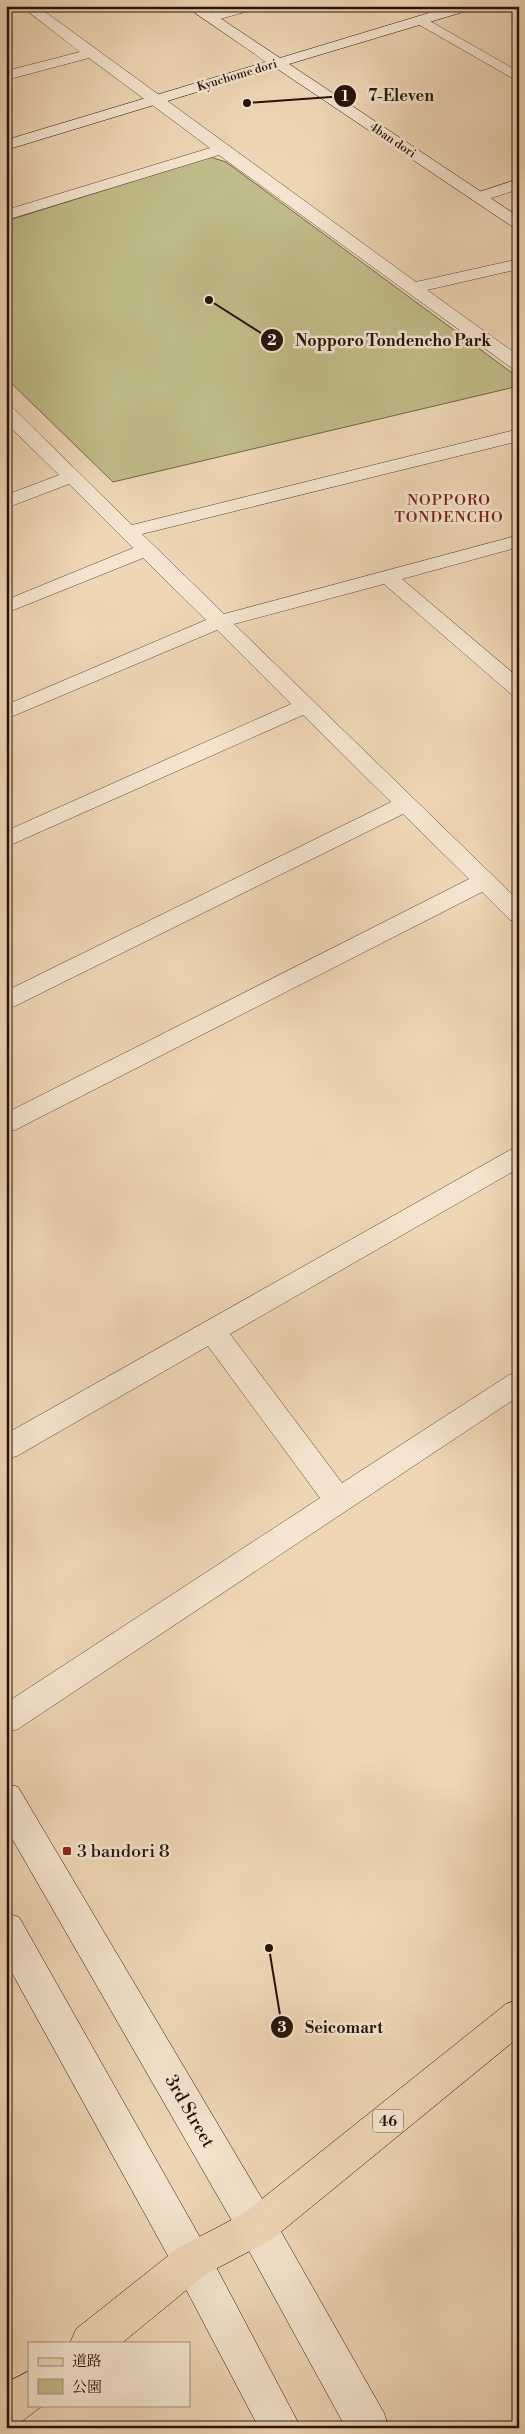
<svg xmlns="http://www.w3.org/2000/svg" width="525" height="2434" font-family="'Libre Bodoni','Noto Serif JP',serif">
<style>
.green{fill:#c0bc89;stroke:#72674a}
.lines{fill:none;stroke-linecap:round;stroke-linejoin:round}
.street-casing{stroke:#584335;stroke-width:1}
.secondary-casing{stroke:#25120a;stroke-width:1}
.primary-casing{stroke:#25120a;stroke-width:1}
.street{fill:#f5e5d0;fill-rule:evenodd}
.secondary{fill:#f5e5d0;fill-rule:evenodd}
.primary{fill:#efd7b6;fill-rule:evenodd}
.poi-dot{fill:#8f2418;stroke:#f5e5d0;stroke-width:2}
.labels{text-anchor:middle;stroke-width:5;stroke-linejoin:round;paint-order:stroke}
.far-street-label{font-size:12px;fill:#25120a;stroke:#f5e5d0}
.shield{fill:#f5e5d0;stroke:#635145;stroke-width:1}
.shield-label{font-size:14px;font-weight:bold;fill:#25120a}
.far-quarter-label{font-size:15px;letter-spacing:1px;fill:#7a1f14;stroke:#f5e5d0}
.near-poi-label{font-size:18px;fill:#25120a;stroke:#f5e5d0;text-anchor:start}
.near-street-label{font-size:18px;fill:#25120a;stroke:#f5e5d0}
.leader{fill:none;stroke:#25120a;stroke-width:2}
.callout-dot{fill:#25120a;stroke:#f5e5d0;stroke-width:2}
.mark-label{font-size:15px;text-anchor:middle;font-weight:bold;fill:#fff}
.callout-label{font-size:16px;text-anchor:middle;font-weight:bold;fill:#25120a;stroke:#f5e5d0;stroke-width:5;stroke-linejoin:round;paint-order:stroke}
</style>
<rect width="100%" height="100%" fill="#efd7b6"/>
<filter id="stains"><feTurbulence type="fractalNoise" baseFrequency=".004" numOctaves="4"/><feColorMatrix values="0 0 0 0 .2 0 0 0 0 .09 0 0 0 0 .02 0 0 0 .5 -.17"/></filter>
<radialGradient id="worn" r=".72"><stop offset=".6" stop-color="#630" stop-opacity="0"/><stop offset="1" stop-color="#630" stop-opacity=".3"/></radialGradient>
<polygon class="green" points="210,157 226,162 519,378 519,386 113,482 6,378 6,221"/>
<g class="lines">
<g class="street-casing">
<g id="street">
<polygon points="21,6 37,6 416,282 519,259 519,269 427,290 519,356 519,370 513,369 219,155 6,220 6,210 210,148 89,58 6,80 6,71 80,52"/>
<polygon points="235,6 258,6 256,9 209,22 202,18 204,15"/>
<polygon points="421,16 519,72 519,82 416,23 414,20"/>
<polygon points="519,179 519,189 479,202 473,200 471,197 473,194"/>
<polygon points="6,407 13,408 132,525 519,429 519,441 142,534 224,614 519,535 519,547 402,579 519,678 519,695 511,694 384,584 234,624 519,901 519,922 510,920 482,892 15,1130 6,1132 6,1113 469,879 403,814 15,1006 6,1009 6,991 391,802 303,715 6,847 6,831 291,704 217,630 6,719 6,705 206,620 143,558 6,613 6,600 133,548 69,484 6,508 6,495 59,475 6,423"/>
<polygon points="519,1147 519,1168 230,1334 342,1483 509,1375 519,1372 519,1396 18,1729 6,1733 6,1703 320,1498 208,1346 17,1456 6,1459 6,1434 510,1150"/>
</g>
</g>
<g class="secondary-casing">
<g id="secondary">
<polygon points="185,6 202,6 280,58 452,6 475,6 473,9 289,64 519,217 519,229 513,227 276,68 6,150 6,140 266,62"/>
<polygon points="6,1783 18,1787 271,2214 384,2413 389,2428 346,2428 243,2240 6,1828"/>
<polygon points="6,1913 19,1917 206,2248 301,2428 259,2428 178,2274 6,1962"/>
</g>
</g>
<g class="primary-casing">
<g id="primary">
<polygon points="519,1999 519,2037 271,2240 206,2274 122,2343 70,2343 76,2329 178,2248 243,2214 506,2004"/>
<polygon points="29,2371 29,2405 43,2405 20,2423 6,2428 6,2383"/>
</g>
</g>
<use href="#street" class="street"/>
<use href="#secondary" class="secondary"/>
<use href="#primary" class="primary"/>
</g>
<rect class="poi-dot" x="62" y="1846" width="10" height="10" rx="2.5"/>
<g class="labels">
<g class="far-street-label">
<text transform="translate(237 75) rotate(-17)" y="4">Kyuchome dori</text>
<text transform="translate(393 140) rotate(34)" y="4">4ban dori</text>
</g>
<rect class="shield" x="373" y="2109.5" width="30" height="23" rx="4"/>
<g class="shield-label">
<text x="388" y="2126">46</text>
</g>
<g class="far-quarter-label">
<text x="449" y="505">NOPPORO<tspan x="449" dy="17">TONDENCHO</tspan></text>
</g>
<g class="near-poi-label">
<text x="77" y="1857">3 bandori 8</text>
</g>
<g class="near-street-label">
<text transform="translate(190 2111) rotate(60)" y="6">3rd Street</text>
</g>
</g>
<path class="leader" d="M247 103L345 96M209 300L272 340M269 1948L282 2027"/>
<g class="callout-dot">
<circle cx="247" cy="103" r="5"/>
<circle cx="209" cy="300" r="5"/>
<circle cx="269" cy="1948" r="5"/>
<circle cx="345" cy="96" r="12"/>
<circle cx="272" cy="340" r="12"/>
<circle cx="282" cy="2027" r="12"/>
</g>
<g class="mark-label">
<text x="345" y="101">1</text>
<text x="272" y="345">2</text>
<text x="282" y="2032">3</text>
</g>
<g class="callout-label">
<text x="401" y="101">7-Eleven</text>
<text x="393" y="346">Nopporo Tondencho Park</text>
<text x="344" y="2033">Seicomart</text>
</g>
<rect width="525" height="2434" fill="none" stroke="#efd7b6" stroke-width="25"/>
<rect x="8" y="8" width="510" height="2419" fill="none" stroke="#25120a" stroke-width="2.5"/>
<rect x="12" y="12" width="500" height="2409" fill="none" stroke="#25120a"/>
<rect x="28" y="2342" width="162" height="65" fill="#f5e5d0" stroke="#a29181"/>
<rect x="38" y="2358" width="25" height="8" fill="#efd7b6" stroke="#a29181"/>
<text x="72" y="2366" font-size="15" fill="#25120a">道路</text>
<rect x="38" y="2379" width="25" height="15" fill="#c0bc89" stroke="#a29181"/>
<text x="72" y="2392" font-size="15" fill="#25120a">公園</text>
<rect width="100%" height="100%" filter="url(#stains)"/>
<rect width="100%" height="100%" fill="url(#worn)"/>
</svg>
